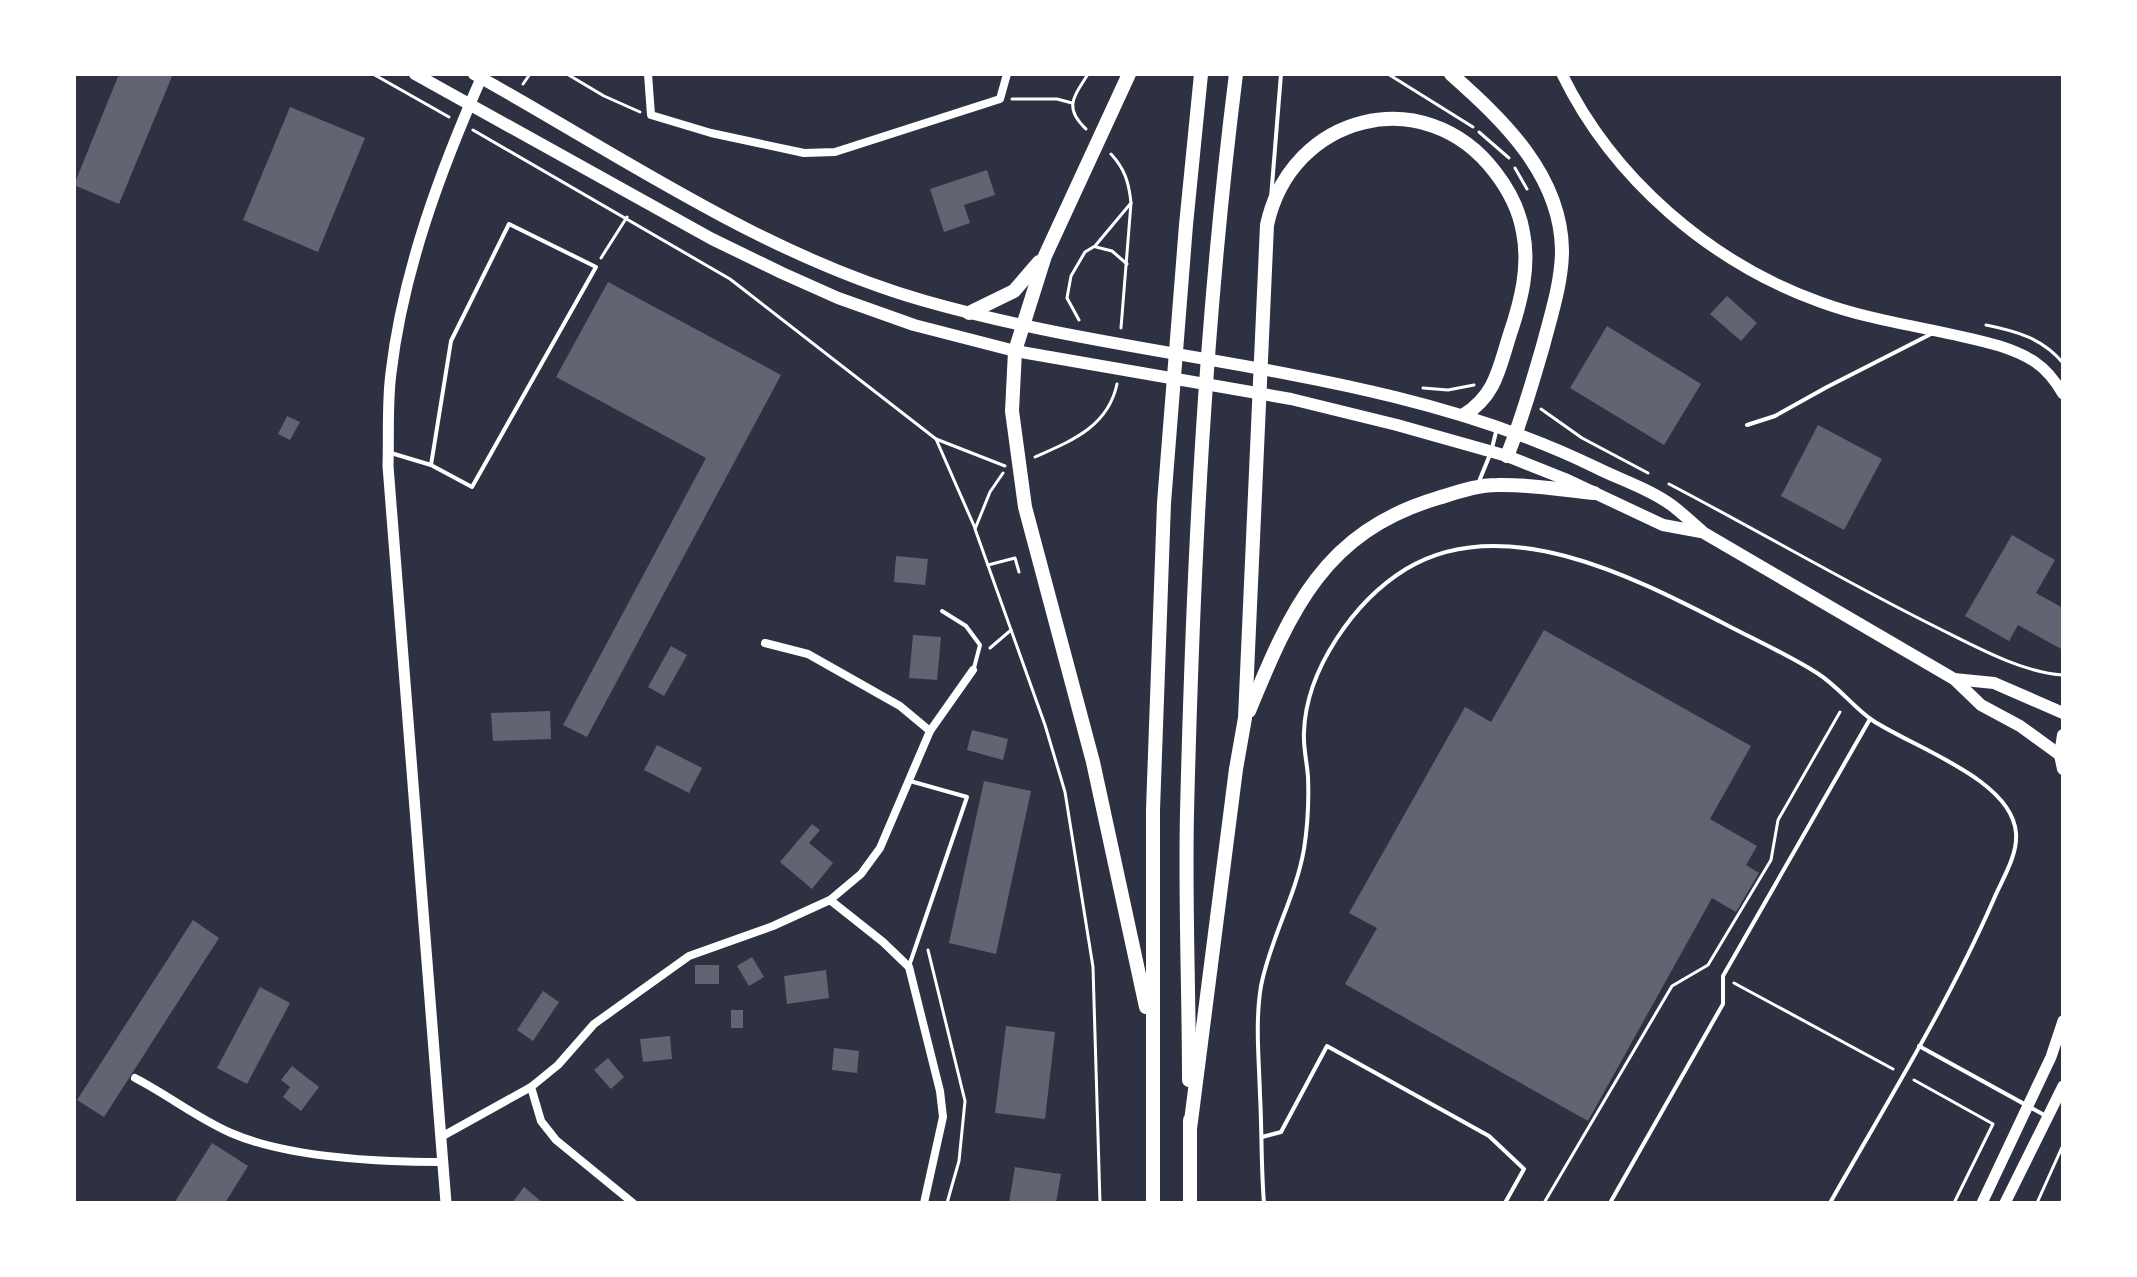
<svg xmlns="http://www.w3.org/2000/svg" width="2137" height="1277" font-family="'Nunito Sans',sans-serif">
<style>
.building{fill:#626471}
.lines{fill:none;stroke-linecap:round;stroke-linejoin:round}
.path{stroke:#fff;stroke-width:3}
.service{stroke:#fff;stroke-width:4}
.minor{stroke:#fff;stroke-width:8}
.tertiary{stroke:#fff;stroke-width:11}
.secondary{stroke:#fff;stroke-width:12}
.trunk{stroke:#fff;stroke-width:14}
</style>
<rect width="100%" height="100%" fill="#2d3142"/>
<g class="building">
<polygon points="119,74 173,74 119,204 74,185"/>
<polygon points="290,107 365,138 318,252 243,220"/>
<polygon points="987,170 995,195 964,205 970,223 944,232 930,189"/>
<polygon points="608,282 781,375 587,737 563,725 706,458 556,377"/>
<polygon points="1727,296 1757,323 1741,341 1710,314"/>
<polygon points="1607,326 1701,384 1664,445 1570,388"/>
<polygon points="287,416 300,422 290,440 278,434"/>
<polygon points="1818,425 1882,459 1844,530 1781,496"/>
<polygon points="2012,535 2055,560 2036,593 2063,608 2063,650 2018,625 2009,641 1965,616"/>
<polygon points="896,556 928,559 925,585 894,582"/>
<polygon points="1544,630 1751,746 1710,819 1757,846 1746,865 1759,873 1736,912 1712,898 1588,1121 1345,984 1377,928 1349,913 1465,707 1491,722"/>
<polygon points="913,635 941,637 937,680 909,678"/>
<polygon points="671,646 687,655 664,696 648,687"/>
<polygon points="550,711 551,739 493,741 491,713"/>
<polygon points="972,730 1008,739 1003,760 967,750"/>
<polygon points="657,745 702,768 689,793 644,770"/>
<polygon points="984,781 1031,791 996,954 949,943"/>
<polygon points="812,824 820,830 809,843 833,863 812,889 780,862"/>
<polygon points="193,920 219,938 104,1117 77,1100"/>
<polygon points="752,957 764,977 749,986 737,966"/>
<rect x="695" y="965" width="24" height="19"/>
<polygon points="826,970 829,998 787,1004 784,976"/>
<polygon points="260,987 290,1003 247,1084 217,1068"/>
<polygon points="543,991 559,1002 533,1041 517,1030"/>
<rect x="731" y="1010" width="12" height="18"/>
<polygon points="1006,1026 1055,1032 1045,1119 995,1113"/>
<polygon points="670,1036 672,1059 643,1062 640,1039"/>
<polygon points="834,1048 859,1051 857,1073 832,1070"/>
<polygon points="608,1058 624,1077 611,1089 594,1070"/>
<polygon points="292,1066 319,1087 301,1111 283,1097 290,1087 281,1080"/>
<polygon points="212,1143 248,1166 225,1203 174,1203"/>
<polygon points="1015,1167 1061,1174 1056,1203 1009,1203"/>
<polygon points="524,1187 543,1203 512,1203"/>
</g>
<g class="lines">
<g class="path">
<polyline points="373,74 449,117"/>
<polyline points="567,74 604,96 640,112"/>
<polyline points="1388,74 1473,127"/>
<polyline points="523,84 530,74"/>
<polyline points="1012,99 1057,99 1072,103"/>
<path d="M1086 129C1063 107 1074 97 1088 74"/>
<polyline points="473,130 730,279 936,439 1005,466"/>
<polyline points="1479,132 1509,158"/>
<path d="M1111 154C1125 169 1129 183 1131 203L1121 328"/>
<polyline points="1515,168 1527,189"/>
<polyline points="1096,247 1112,251 1127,264"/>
<polyline points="601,258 627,217"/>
<polyline points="1079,320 1067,298 1071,276 1085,252 1095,246 1131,203"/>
<path d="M1986 325C2016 331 2042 338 2063 363"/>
<polyline points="1423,388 1448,390 1474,385"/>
<polyline points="1541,409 1582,438 1648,473"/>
<polyline points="936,439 975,528"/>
<path d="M1035 457C1071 441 1108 427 1117 384"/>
<polyline points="1003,473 990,492 975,529 1045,725 1065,792 1093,967 1100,1203"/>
<path d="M1669 484C1759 531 1847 583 1938 628 1974 646 2023 673 2063 675"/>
<polyline points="988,565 1015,558 1019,572"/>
<polyline points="990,648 1011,630"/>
<polyline points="928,950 965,1101 959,1161 947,1203"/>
<polyline points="1734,983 1893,1069"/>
<polyline points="1914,1080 1993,1124 1954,1203"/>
<polyline points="1544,1203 1672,986 1708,965 1771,860 1778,820 1840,712"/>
<polyline points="2037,1203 2063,1145"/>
</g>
<g class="service">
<polyline points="1271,198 1281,74"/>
<polyline points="1747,425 1775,416 1827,387 1931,334"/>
<polyline points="391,453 431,465 472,487 596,267 509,224 451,341 431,465"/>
<polyline points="1478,484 1491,452 1497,428"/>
<polyline points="942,611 966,626 980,645 974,668"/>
<polyline points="909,966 967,797 910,781"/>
<polyline points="1919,1046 2046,1116"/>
<polyline points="1262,1137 1281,1132 1327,1046 1489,1136 1524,1169 1505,1203"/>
<path d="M1264 1203C1261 1167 1262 1131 1260 1095 1259 1059 1255 1022 1261 986 1270 939 1296 896 1304 849 1308 824 1309 802 1308 777 1307 762 1303 747 1304 732 1306 670 1354 601 1406 569 1503 510 1633 577 1721 622 1753 639 1787 654 1817 673 1838 686 1853 707 1872 720 1912 747 2012 779 2016 833 2018 856 2001 881 1993 901 1947 1006 1886 1104 1830 1203"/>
<polyline points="1610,1203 1723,1004 1723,976 1870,719"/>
<polyline points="2062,1203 2063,1200"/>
</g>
<g class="minor">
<polyline points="648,74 651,115 711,133 804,153 835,152 1000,99 1007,74"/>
<polyline points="765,643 808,654 900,706 930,731"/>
<polyline points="830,900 883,942 909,967 940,1091 943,1117 924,1203"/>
<path d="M135 1078C168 1095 197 1118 231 1133 289 1158 380 1162 443 1162"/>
<polyline points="531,1087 541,1121 556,1140 633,1203"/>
<polyline points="441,1137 531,1087 558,1065 594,1024 689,956 773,926 830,900 861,874 880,848 930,731 973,670"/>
</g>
<g class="tertiary">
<path d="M1562 74C1613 179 1711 263 1820 302 1863 318 1910 325 1955 335 1982 341 2012 347 2035 362 2047 370 2056 382 2063 394"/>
<path d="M446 1203 388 466C389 435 387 403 391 373 403 270 441 169 483 74"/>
<polyline points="1982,1203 2051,1057 2063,1021"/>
<polyline points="2005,1203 2063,1086"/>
</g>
<g class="secondary">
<polyline points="415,74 712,239 782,273 838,298 914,325 1015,351 1291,399 1397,425 1507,456 1565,479 1663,525 1701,532"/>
<path d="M474 74C620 155 763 255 925 301 1146 364 1390 366 1597 468 1621 480 1652 490 1674 507 1684 515 1694 524 1704 533L1954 679 1981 705 2020 726 2060 755"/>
<polyline points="1954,679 1994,683 2063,713"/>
<polyline points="2063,735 2060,755 2063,769"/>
</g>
<g class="trunk">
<polyline points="1129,74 1045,256 1015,351 1012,411 1025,507 1093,762 1146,1007"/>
<path d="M1451 74C1503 120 1561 175 1562 250 1562 282 1551 315 1543 346 1532 383 1522 420 1507 456"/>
<polyline points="969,313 1014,291 1039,262"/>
<path d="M1249 711C1291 609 1324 532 1438 498 1458 492 1477 485 1497 485 1530 484 1562 490 1594 493"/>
<path d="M1189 1080C1189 991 1185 901 1187 813 1193 566 1205 319 1236 74"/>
<polyline points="1190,1120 1190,1203"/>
<path d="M1190 1129 1236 769 1245 718 1267 225C1291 114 1425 80 1495 172 1509 190 1519 209 1523 232 1530 267 1521 301 1510 334 1499 368 1496 395 1464 415"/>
<polyline points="1153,1203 1153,810 1164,503 1186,225 1201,74"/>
</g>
</g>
<rect width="2137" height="1277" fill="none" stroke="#ffffff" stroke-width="152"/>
</svg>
